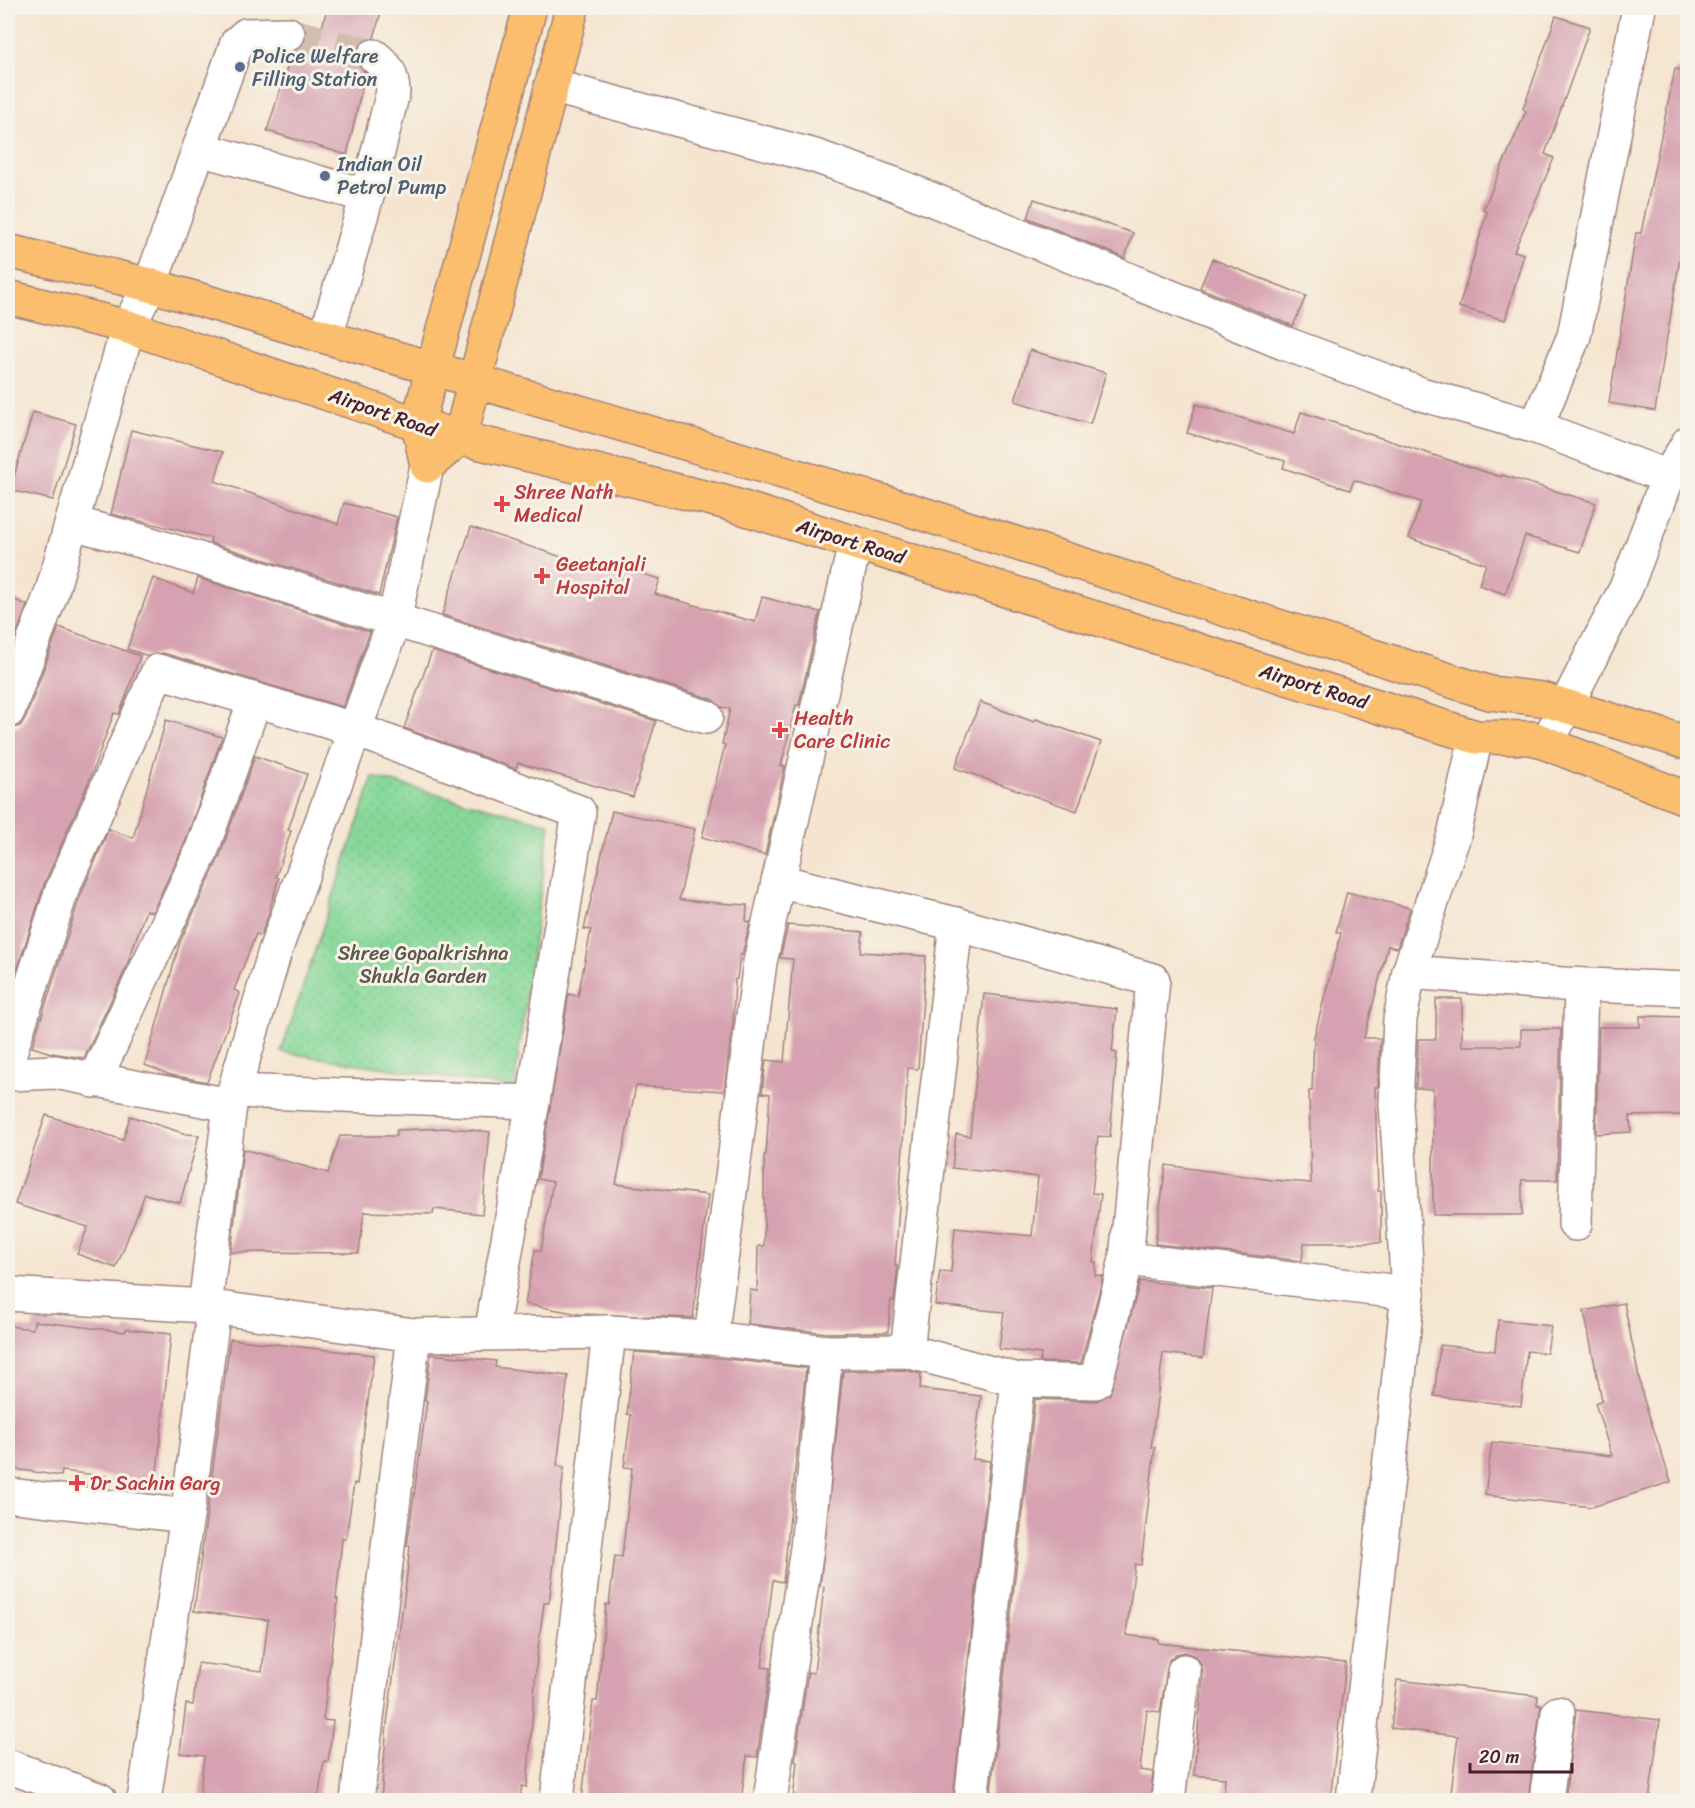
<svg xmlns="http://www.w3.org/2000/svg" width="1695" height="1808" font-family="Sriracha,sans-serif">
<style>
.green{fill:url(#green-dots);stroke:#687c62;stroke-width:1.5}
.building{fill:#d6a1b0}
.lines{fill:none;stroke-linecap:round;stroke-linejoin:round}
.minor-tunnel{stroke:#d3bdaf;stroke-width:33;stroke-dasharray:33 16;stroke-linecap:butt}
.minor-casing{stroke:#a0827e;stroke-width:36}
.major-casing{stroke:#a0827e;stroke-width:36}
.minor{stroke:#fff;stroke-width:33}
.major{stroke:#fbbe6e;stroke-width:33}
.service-dot{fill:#5c6f8a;stroke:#f7f3e8;stroke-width:2}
.health-dot{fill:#e0444e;stroke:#f7f3e8;stroke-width:2}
.labels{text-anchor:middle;stroke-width:6;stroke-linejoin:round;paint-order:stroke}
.service-label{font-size:20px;fill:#4e5e75;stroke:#f7f3e8;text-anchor:start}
.street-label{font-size:20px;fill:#4a1f2b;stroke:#f7f3e8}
.health-label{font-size:20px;fill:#be3a42;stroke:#f7f3e8;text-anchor:start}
.park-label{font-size:20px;fill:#5c564c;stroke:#f7f3e8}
</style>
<defs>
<pattern id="green-dots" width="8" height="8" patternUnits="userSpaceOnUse" patternTransform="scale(1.5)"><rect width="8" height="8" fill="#86d899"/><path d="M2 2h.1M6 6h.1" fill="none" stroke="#75b984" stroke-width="1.8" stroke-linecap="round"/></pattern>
</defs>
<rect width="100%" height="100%" fill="#f7f3e8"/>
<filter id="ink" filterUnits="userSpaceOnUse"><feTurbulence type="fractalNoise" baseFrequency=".0167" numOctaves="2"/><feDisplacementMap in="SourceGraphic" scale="12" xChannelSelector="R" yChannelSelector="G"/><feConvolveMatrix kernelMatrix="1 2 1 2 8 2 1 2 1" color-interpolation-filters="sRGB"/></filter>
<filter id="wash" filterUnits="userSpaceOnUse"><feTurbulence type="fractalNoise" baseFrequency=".008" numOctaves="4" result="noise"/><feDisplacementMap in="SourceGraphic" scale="24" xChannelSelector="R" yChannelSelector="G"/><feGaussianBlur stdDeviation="1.35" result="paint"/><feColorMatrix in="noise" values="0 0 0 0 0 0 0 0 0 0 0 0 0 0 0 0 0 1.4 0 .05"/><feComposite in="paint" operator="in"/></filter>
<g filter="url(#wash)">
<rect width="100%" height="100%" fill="#f5e5d0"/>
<polygon class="green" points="373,777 550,824 514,1088 281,1052"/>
<g id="blocks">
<g class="building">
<polygon points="327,8 382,8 374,38 360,44 356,52 357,63 365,73 347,155 267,131 292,52 298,50 315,55"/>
<polygon points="1556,16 1590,27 1545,154 1554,158 1514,251 1524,254 1505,320 1459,307 1487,212 1483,210 1526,111 1523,109"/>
<polygon points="1675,69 1688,71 1688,208 1655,411 1609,403 1636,233 1641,233"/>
<polygon points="1034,199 1133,233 1125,258 1028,218"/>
<polygon points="1212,259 1306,296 1293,326 1200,288"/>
<polygon points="1030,350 1106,373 1090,424 1015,401"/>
<polygon points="1196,404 1294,434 1301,412 1501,477 1502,475 1596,503 1580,552 1525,536 1505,594 1479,585 1486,564 1409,538 1421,502 1354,480 1350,490 1283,468 1285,461 1187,433"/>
<polygon points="33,412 76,424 53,500 10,490"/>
<polygon points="131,430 223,452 215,481 338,524 344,503 397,517 379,595 210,543 211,538 111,514"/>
<polygon points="471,527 601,570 603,563 660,579 655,594 755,622 762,597 820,612 799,705 796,705 781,766 785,766 765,855 702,837 725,745 722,744 730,709 721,707 712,699 442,615"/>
<polygon points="153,578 193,593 198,578 370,632 343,707 163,653 148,656 127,649"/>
<polygon points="8,597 27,605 8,658"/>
<polygon points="59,627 140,656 125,699 119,714 114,713 89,781 45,882 8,999 8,729 20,726 26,717"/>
<polygon points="432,651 656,721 633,797 518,763 516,769 404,728"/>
<polygon points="980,702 1034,722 1036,719 1101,742 1077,811 955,768"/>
<polygon points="166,720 222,737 184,845 152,912 146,910 126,968 84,1058 51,1053 32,1047 80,897 109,829 133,838"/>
<polygon points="255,756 307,774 288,830 291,831 276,877 279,878 268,915 261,935 256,934 234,990 240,993 207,1082 171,1075 145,1065 180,942 219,858"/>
<polygon points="612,811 695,829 679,900 747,905 746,921 750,922 742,955 740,955 737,979 735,979 733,1022 724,1091 636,1086 616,1184 708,1195 693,1318 579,1314 525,1304 535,1250 541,1251 553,1182 538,1179 569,994 578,996 591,930 584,929"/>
<polygon points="1347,892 1410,908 1397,948 1388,946 1364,1038 1380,1038 1378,1087 1375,1087 1378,1191 1381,1191 1381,1243 1304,1243 1302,1261 1155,1244 1166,1165 1272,1180 1311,1183 1309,1091 1312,1091 1314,1037 1341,933 1336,932"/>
<polygon points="788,925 863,932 861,952 926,956 918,1069 908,1068 895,1266 897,1266 897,1275 894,1301 891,1300 888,1332 827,1333 748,1324 750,1290 757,1291 758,1246 764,1246 764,1155 766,1155 770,1094 762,1093 766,1060 784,1062 793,959 780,958"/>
<polygon points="984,994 1117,1009 1112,1052 1117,1053 1110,1137 1098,1136 1092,1193 1101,1194 1093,1262 1096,1262 1095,1275 1103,1276 1081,1363 1040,1362 1041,1354 999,1349 1004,1312 935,1305 940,1271 951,1272 955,1228 1032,1236 1038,1177 952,1168 956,1134 970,1136"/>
<polygon points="1436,999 1462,999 1462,1046 1521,1046 1521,1029 1561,1029 1557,1180 1522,1180 1522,1215 1433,1215 1433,1089 1416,1088 1418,1039 1436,1039"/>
<polygon points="1640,1016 1688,1017 1688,1115 1630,1116 1631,1132 1596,1134 1599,1027 1640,1027"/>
<polygon points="46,1115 123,1140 130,1116 186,1134 199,1135 180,1203 145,1194 116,1268 77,1254 88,1227 15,1204"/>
<polygon points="450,1128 490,1132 482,1214 434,1209 433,1214 364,1212 359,1253 231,1252 243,1149 328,1173 340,1136 396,1136 397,1130"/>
<polygon points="1140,1281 1212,1288 1203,1358 1163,1353 1151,1447 1155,1447 1141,1565 1135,1564 1126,1635 1158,1639 1158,1643 1346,1663 1330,1800 1292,1800 1258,1796 1257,1800 1223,1800 1225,1778 1194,1775 1203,1673 1201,1663 1196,1656 1186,1652 1176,1654 1169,1660 1160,1712 1147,1710 1140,1770 1153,1772 1150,1800 990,1800 1035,1399 1096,1401 1110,1394"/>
<polygon points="1624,1303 1643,1397 1671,1482 1592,1507 1485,1495 1492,1442 1612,1456 1595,1403 1602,1400 1584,1311"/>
<polygon points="1498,1320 1551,1326 1547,1353 1527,1351 1521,1406 1434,1396 1440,1345 1495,1351"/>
<polygon points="34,1321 125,1332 126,1329 171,1334 156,1482 62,1471 61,1476 8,1468 8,1326 33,1329"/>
<polygon points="230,1339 374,1355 357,1484 354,1483 346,1539 342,1539 336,1599 338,1599 323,1720 333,1721 328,1762 324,1761 318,1800 199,1800 204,1756 180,1753 186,1704 193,1705 198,1663 262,1671 268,1620 194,1611"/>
<polygon points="634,1352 709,1357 806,1368 783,1582 773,1580 762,1667 770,1668 757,1757 747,1756 741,1800 582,1800 593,1701 597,1701 606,1604 609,1605 615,1556 622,1557 632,1468 624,1467 631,1415 627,1414"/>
<polygon points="431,1354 496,1361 495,1367 568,1376 557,1466 564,1467 554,1563 549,1603 544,1603 537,1657 527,1787 522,1786 520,1800 381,1800 387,1723 406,1583 410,1546 407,1546 427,1401 425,1400"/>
<polygon points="905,1370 921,1374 920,1389 981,1396 973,1459 990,1461 953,1800 793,1800 797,1762 795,1761 808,1672 814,1673 824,1587 820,1586 843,1371"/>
<polygon points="1397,1680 1538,1696 1537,1705 1541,1705 1528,1800 1450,1800 1458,1736 1391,1728"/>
<polygon points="1576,1710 1660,1720 1649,1800 1565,1800"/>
</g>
</g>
</g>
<g filter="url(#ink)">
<use href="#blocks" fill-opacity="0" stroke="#a0827e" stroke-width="1.5"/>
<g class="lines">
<polyline class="minor-tunnel" points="288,34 374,56"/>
<g class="minor-casing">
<g id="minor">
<polyline points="551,86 815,156 894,184 1284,343 1421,394 1536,427 1574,336 1639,8"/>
<polyline points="200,149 367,196"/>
<path d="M326 336 367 196 393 92C392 74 388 67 374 56"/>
<polyline points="1536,427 1668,477"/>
<polyline points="72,523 141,541 706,717"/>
<polyline points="8,711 52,591 128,327 150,285 237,43 246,35 288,34"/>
<polyline points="1547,743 1626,588 1668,477 1688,443"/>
<polyline points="1409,972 1563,984 1688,989"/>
<polyline points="8,1059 62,890 158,671 356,730 579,812 533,1102 491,1333"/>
<polyline points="8,1074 55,1072 230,1105"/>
<polyline points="94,1081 201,852 255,700"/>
<polyline points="235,1091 533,1102"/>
<polyline points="1575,1224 1581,985"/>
<polyline points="1126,1259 1408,1293"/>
<polyline points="8,1294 205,1306 414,1335 609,1332 711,1338 826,1352 907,1351 1018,1380 1096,1382 1126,1259 1153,980 956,924 778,881"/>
<polyline points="711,1338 760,962 855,543"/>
<polyline points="907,1351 956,924"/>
<polyline points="8,1495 187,1516"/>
<polyline points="8,1766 100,1800"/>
<polyline points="144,1800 187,1516 212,1324 205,1306 230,1105 275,951 394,621 427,466"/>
<polyline points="357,1800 414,1335"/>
<polyline points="557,1800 609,1332"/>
<polyline points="770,1800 807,1548 826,1352"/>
<polyline points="971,1800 1018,1380"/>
<polyline points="1168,1800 1184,1671"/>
<polyline points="1353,1800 1408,1293 1396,1104 1400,1019 1409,972 1454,835 1476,737"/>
<polyline points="1546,1800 1558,1713"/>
</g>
</g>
<g class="major-casing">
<g id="major">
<polyline points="530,8 418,423 427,466 460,438 572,8"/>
<polyline points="8,251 150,285 888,503 1490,693 1542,699 1688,743"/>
<polyline points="8,297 128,327 460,438 724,502 1476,737 1533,738 1688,799"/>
</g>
</g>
<use href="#minor" class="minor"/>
<use href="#major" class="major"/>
</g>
</g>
<g class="service-dot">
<circle cx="240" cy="67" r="6"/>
<circle cx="325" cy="176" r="6"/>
</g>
<g class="health-dot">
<path d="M499 495h6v6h6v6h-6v6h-6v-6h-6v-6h6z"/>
<path d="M539 567h6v6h6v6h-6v6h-6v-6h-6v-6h6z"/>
<path d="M777 721h6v6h6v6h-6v6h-6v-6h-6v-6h6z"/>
<path d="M74 1474h6v6h6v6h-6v6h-6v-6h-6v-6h6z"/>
</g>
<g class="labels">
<g class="service-label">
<text x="252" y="63">Police Welfare<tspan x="252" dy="23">Filling Station</tspan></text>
<text x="337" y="171">Indian Oil<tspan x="337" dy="23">Petrol Pump</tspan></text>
</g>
<g class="street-label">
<text transform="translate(383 412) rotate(19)" y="7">Airport Road</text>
<text transform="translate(851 541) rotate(17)" y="7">Airport Road</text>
<text transform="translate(1314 686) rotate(17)" y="7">Airport Road</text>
</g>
<g class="health-label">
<text x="514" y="499">Shree Nath<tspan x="514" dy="23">Medical</tspan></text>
<text x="556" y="571">Geetanjali<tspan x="556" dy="23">Hospital</tspan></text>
<text x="794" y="725">Health<tspan x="794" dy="23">Care Clinic</tspan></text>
<text x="90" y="1490">Dr Sachin Garg</text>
</g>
<g class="park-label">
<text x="423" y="960">Shree Gopalkrishna<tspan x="423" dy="23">Shukla Garden</tspan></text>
</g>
</g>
<rect width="1695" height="1808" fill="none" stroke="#f7f3e8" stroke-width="30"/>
<path d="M1470 1763v9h102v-9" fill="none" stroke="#4a1f2b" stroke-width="3"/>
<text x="1479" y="1763" font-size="18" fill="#4a1f2b" stroke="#f7f3e8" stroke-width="4.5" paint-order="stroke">20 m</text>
</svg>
